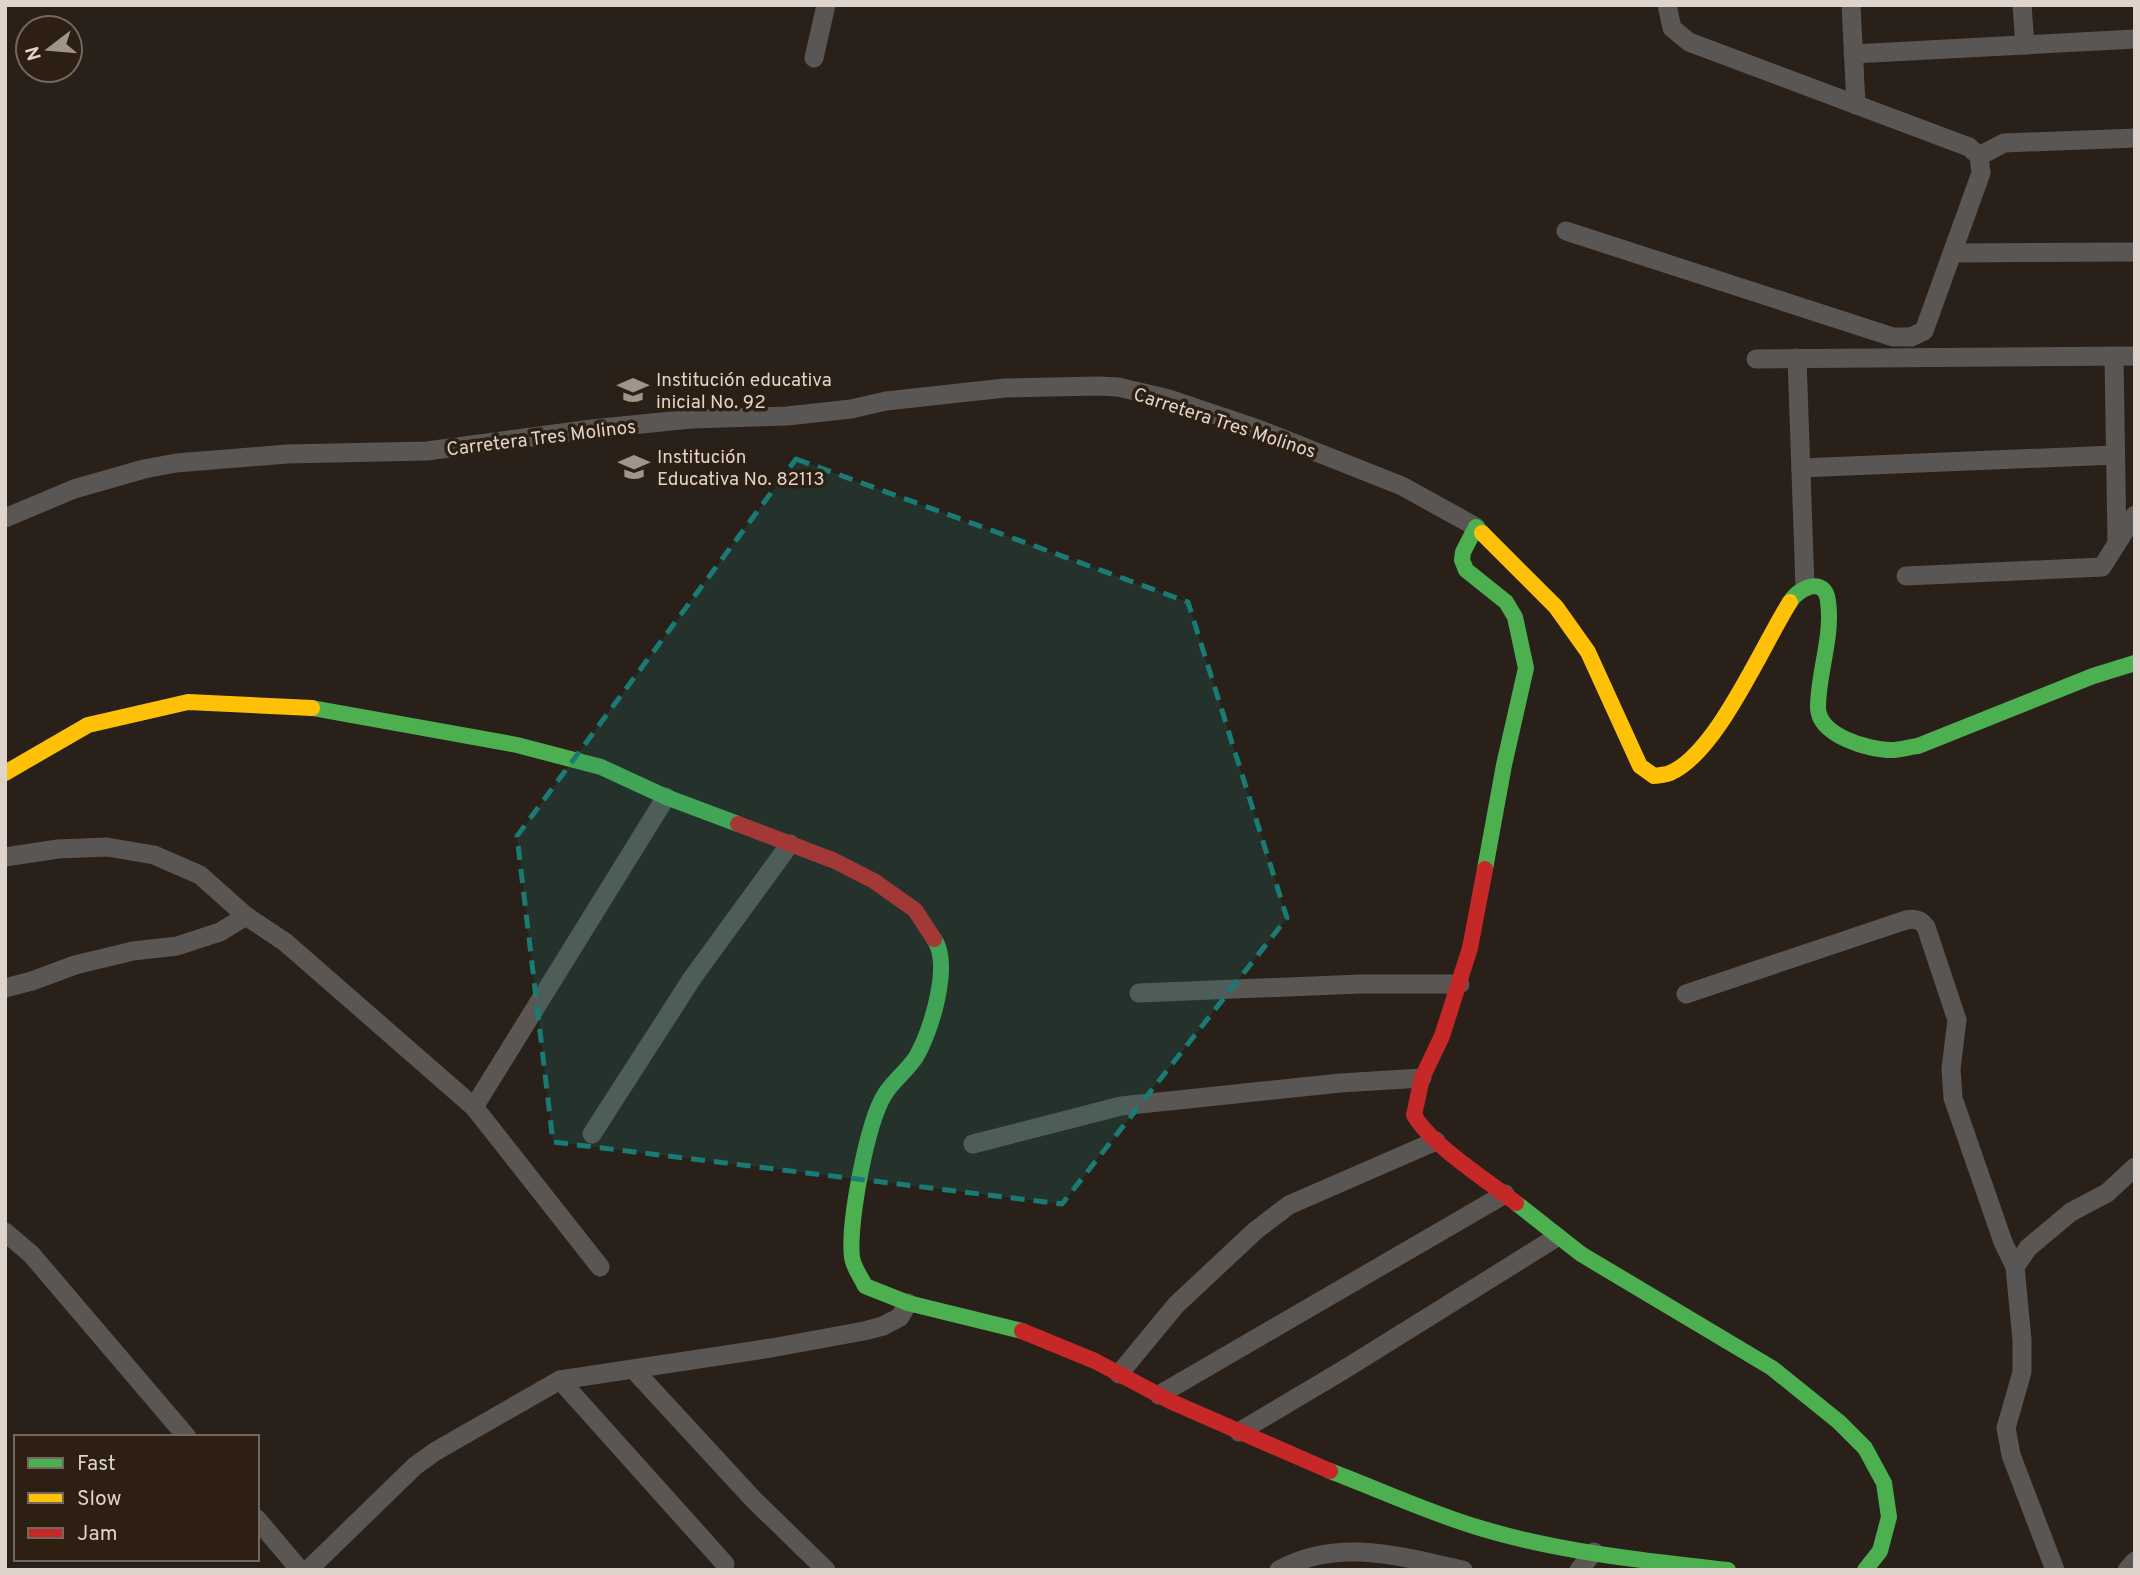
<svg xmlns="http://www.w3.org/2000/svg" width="2140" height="1575" font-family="Overpass,sans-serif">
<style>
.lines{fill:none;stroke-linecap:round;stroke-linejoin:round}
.street{stroke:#5a5654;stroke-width:19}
.fast{stroke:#4caf50;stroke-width:16}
.slow{stroke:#ffc107;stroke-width:16}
.jam{stroke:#c62828;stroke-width:16}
.marked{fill:#197b73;fill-opacity:0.2;stroke:#197b73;stroke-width:5;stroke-dasharray:14 9;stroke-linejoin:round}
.labels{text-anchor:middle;stroke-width:7;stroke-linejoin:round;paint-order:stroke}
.poi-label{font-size:19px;fill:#ded4cc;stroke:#2e1f13;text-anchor:start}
.street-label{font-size:19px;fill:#ded4cc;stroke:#2e1f13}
</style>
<rect width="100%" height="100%" fill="#282019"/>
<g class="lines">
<g class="street">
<polyline points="1851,5 1856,105"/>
<polyline points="2022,5 2025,45"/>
<polyline points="1853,54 2135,39"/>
<polyline points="814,58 826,5"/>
<polyline points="1979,156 2004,143 2135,138"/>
<polyline points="1566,231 1893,337 1911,337 1924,331 1981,173 1979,156 1969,147 1689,42 1672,28 1667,5"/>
<polyline points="1952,253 2135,252"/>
<polyline points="2114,356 2117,543"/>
<polyline points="1797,358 1805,587"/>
<polyline points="1756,359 2135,356"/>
<polyline points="1801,468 2115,455"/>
<polyline points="5,518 74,489 144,469 176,463 287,454 427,451 592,429 691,419 787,416 851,409 886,401 1005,388 1099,386 1118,387 1169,399 1258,429 1402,486 1476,527"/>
<polyline points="1906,576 2102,567 2135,515"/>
<polyline points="5,857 58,849 107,847 154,855 200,875 246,916 220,932 177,946 133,951 75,965 32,981 5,988"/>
<polyline points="246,916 285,942 474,1107 600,1267"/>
<polyline points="1139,993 1360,984 1460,984"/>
<path d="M1686 994 1906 920C1915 918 1921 920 1926 927L1957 1020 1951 1069 1953 1098 2003 1242 2015 1267"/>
<polyline points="474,1107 666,797"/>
<polyline points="592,1134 693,977 790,844"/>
<polyline points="973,1144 1121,1106 1340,1083 1422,1078"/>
<polyline points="5,1232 31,1254 187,1437"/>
<polyline points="634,1370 753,1499 826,1570"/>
<polyline points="1119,1374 1176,1305 1255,1231 1289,1205 1436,1141"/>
<polyline points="1159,1395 1505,1194"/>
<polyline points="1239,1432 1345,1369 1557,1237"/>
<polyline points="257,1519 300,1570"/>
<polyline points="725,1564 560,1380 771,1348 864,1331 883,1326 900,1317 908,1303"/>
<polyline points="308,1570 415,1466 436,1451 560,1380"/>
<path d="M1279 1570C1339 1537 1401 1557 1463 1570"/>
<polyline points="1579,1570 1594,1552"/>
<polyline points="2055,1570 2011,1455 2006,1428 2022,1372 2022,1340 2015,1267 2028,1248 2071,1212 2107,1193 2135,1167"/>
<polyline points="2127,1570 2135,1561"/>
</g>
<g class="fast">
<polyline points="1482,533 1476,527 1463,552 1462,560 1466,570 1506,602 1515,617 1526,668 1504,765 1485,869"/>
<path d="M1790 602C1799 587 1825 576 1828 601 1833 638 1818 672 1818 708 1819 736 1869 750 1891 750 1900 750 1909 747 1918 746L2093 676 2135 663"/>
<polyline points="312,708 517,745 601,767 666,797 738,824"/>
<path d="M934 939C952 964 931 1032 916 1057 907 1071 893 1081 885 1094 867 1122 848 1224 852 1257 853 1267 861 1277 865 1286L908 1303 1022 1331"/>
<polyline points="1516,1203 1581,1254 1772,1368 1839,1422 1865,1448 1884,1483 1889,1517 1880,1551 1865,1570"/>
<path d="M1330 1471C1380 1490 1429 1513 1480 1528 1559 1552 1646 1561 1728 1570"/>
</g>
<g class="slow">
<path d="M1482 533 1556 607 1588 652 1640 766 1654 776C1659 775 1665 775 1670 773 1717 753 1762 646 1790 602"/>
<polyline points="5,773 88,725 188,702 312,708"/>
</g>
<g class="jam">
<polyline points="738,824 835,861 874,881 915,910 934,939"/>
<path d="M1485 869 1470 948 1442 1036 1422 1078 1414 1115C1430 1144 1488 1181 1516 1203"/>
<polyline points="1022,1331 1095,1361 1172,1402 1330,1471"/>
</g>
</g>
<path class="marked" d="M796 459 1188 602 1287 918 1062 1204 553 1142 517 836Z"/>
<defs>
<g id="school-bare" transform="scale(2.415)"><path d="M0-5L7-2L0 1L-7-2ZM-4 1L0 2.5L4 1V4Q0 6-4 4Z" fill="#9e958d" stroke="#2e1f13" stroke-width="2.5" paint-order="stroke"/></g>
</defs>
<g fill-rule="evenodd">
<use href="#school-bare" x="633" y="390"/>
<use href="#school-bare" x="634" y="467"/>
</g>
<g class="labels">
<g class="poi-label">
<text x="656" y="386">Institución educativa<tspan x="656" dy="22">inicial No. 92</tspan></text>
<text x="657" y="463">Institución<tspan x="657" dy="22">Educativa No. 82113</tspan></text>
</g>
<g class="street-label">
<text transform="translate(1225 422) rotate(18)" y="7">Carretera Tres Molinos</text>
<text transform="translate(541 437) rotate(-7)" y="7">Carretera Tres Molinos</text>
</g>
</g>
<rect width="2140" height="1575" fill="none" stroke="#ded4cc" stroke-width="14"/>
<rect x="14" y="1435" width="245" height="126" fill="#2e1f13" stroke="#74675d" stroke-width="2"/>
<rect x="28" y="1458" width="35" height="10" fill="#4caf50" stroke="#74675d" stroke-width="2"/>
<text x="77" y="1470" font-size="21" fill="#ded4cc">Fast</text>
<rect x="28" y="1493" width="35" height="10" fill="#ffc107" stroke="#74675d" stroke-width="2"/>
<text x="77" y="1505" font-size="21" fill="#ded4cc">Slow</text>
<rect x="28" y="1528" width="35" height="10" fill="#c62828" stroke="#74675d" stroke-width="2"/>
<text x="77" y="1540" font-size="21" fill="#ded4cc">Jam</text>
<g transform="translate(49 49) rotate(254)"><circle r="33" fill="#2e1f13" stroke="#74675d" stroke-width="2"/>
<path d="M0-5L12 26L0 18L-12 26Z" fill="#9e958d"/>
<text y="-10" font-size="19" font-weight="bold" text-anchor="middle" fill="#ded4cc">N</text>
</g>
</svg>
